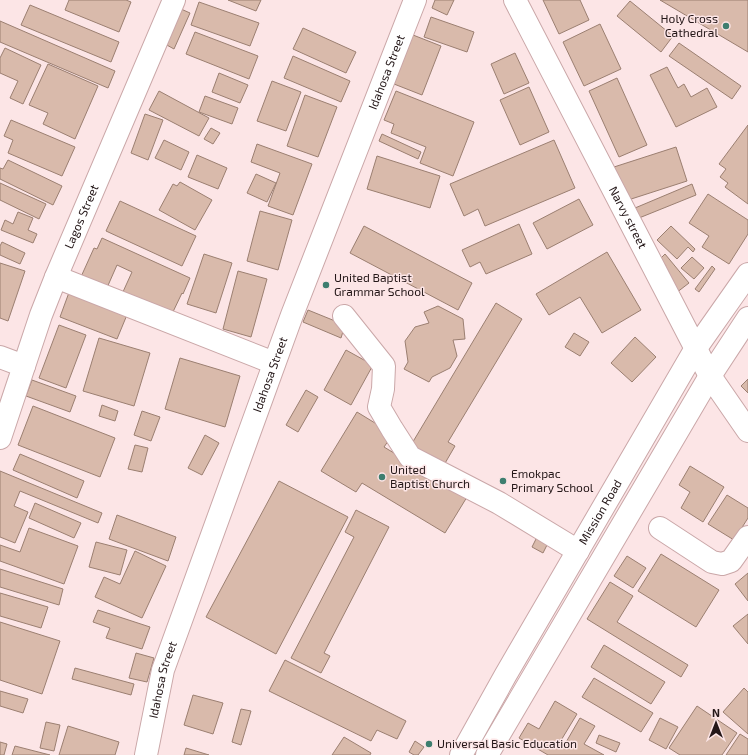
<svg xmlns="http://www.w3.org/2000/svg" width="748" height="755" font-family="'Exo 2',sans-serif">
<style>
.building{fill:#d9baab;stroke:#9b7f71}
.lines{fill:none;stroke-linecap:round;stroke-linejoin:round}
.minor-casing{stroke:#caa7a8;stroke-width:24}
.minor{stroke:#fff;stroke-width:22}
.poi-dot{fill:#3d7e6f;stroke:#fce5e6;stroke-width:1.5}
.labels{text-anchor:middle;stroke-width:3;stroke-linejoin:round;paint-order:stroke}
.poi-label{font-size:12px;fill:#241718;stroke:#fce5e6;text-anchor:start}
.street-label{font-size:12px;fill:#241718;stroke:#fce5e6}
</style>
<rect width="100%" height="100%" fill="#fce5e6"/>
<g class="building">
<polygon points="69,0 126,0 131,2 119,32 65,10"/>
<polygon points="228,0 261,0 256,11"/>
<polygon points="435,0 454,0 447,15 432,8"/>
<polygon points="543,0 580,0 589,20 559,34"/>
<polygon points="660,0 748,0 748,52"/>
<polygon points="630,1 673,36 661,52 617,16"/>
<polygon points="199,2 259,23 250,46 191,25"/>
<polygon points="30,5 119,42 111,62 21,25"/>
<polygon points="181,9 190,13 174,49 165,44"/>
<polygon points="431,17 474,32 467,52 424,37"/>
<polygon points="0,21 115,71 108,88 0,42"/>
<polygon points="600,24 621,69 584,86 563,42"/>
<polygon points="303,28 356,52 346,73 293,49"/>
<polygon points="195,32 258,56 249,79 186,54"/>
<polygon points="413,35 441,46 422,95 394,84"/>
<polygon points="679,43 741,86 732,99 669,56"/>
<polygon points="5,48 41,65 23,104 10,98 18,81 0,73 0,58"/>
<polygon points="515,53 529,83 504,94 491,64"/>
<polygon points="293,56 350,81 341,102 284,78"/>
<polygon points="48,64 98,86 75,139 43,124 48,113 29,105"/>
<polygon points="667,67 678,88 684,84 691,97 707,88 717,107 676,127 650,75"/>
<polygon points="219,73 248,85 240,103 212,92"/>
<polygon points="617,78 647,145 619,157 589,91"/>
<polygon points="272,81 301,92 286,131 257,121"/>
<polygon points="529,87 549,132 520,145 500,100"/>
<polygon points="159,91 209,118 199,136 149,110"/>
<polygon points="396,91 474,122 453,176 420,163 426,147 391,133 394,124 384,120"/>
<polygon points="305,95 337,107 318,157 287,146"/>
<polygon points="205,96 238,108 232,124 199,112"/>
<polygon points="145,114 163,120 148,160 131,153"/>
<polygon points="11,120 75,147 62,176 8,153 13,140 4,136"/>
<polygon points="748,125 748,204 725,187 728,183 720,177 726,169 719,164"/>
<polygon points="211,128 220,133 213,144 204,139"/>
<polygon points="382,134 421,152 418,159 379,141"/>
<polygon points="164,140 189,152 181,170 155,158"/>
<polygon points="554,140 575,188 485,226 478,209 464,216 450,184"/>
<polygon points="257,144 312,164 293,215 268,206 280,173 251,162"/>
<polygon points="676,147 687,181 625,201 614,167"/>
<polygon points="197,155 227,168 218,189 188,177"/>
<polygon points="377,156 440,176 430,208 367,189"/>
<polygon points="8,160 62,186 53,205 0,179 0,168 3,169"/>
<polygon points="256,174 276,183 267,202 247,193"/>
<polygon points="180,182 212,200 195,230 159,210 173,184 177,186"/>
<polygon points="0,183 46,204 39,219 0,200"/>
<polygon points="692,184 696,195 639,218 635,208"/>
<polygon points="708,194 748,220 748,234 729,264 702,247 709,236 689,223"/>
<polygon points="579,199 593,225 547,249 533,223"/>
<polygon points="120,201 196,236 182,266 106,231"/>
<polygon points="260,211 292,220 278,270 247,261"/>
<polygon points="18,212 33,218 28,230 37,234 33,243 1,230 5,220 13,224"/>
<polygon points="519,224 532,254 486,274 480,262 470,267 462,250"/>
<polygon points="364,226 472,283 458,310 350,253"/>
<polygon points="671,226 695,249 693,252 688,247 677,259 657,240"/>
<polygon points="102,238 190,278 183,294 182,293 171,316 122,294 132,272 117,265 106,290 80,279 94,248 97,249"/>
<polygon points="2,242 25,253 20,264 0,255 0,246"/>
<polygon points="607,252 641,310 602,333 580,297 549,315 536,294"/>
<polygon points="204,254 232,263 216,313 187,304"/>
<polygon points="665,254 689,283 676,293 658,273 666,266 660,259"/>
<polygon points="692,257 704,268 694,279 681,268"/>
<polygon points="0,263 25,271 8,321 0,318"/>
<polygon points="712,266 715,269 699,292 695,289"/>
<polygon points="238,271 267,279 251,337 223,329"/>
<polygon points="71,287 129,310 117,339 60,317"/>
<polygon points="496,303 522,319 448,442 455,446 444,465 411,445"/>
<polygon points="438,306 463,319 465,339 453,340 457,356 450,368 432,377 429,382 404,369 408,362 405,341 415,327 429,323 424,312"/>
<polygon points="308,310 345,325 341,338 303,322"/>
<polygon points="59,325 86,335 66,388 39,378"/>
<polygon points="574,333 589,342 580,356 565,347"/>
<polygon points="635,337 656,357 632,382 611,363"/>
<polygon points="99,338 150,353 134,406 83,391"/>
<polygon points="346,350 373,365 351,405 324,390"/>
<polygon points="180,358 240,376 225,427 165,409"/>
<polygon points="748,379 748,393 741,386"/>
<polygon points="32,380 76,396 70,412 26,396"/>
<polygon points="306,390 318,397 298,432 286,425"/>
<polygon points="102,405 118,411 115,421 99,416"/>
<polygon points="33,406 115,438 100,477 18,445"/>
<polygon points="142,411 160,417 151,441 134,435"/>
<polygon points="357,412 393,434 384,447 467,497 445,533 362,483 356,492 321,471"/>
<polygon points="205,435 219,443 202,475 188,468"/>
<polygon points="135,445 148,448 142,472 128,469"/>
<polygon points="20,454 84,481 77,498 13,470"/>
<polygon points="690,466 724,487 703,522 681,508 690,492 679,485"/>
<polygon points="0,471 102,513 98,523 20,491 14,506 28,512 15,543 0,537"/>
<polygon points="279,481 348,517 276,654 206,617"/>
<polygon points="727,495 748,508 748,518 734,540 708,524"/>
<polygon points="35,503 81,523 74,538 29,518"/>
<polygon points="356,510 389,527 324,653 330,656 321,673 291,658 354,537 345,532"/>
<polygon points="117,515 176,537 168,561 109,539"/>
<polygon points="29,528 78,546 64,584 0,561 0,545 20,552"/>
<polygon points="537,537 548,543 543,553 532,547"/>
<polygon points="96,542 127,550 120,575 89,567"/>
<polygon points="135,551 166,566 142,618 95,597 104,577 120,584"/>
<polygon points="661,554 719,590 696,627 638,591"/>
<polygon points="627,556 646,568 633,588 614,576"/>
<polygon points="0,569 63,589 59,605 0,587"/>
<polygon points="748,573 748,601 735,584"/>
<polygon points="610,582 633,596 617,622 688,665 681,677 587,619"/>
<polygon points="0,593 48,607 41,628 0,616"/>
<polygon points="98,610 150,627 142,649 106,638 110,628 93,622"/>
<polygon points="748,614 748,644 733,626"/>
<polygon points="0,622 60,641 42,694 0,680"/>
<polygon points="604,645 665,682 651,704 591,667"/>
<polygon points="136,653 154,658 147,682 129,678"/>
<polygon points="285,660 406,721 397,739 377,730 371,741 269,691"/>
<polygon points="75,668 134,684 131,695 72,679"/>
<polygon points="594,678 653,713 641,732 582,697"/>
<polygon points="744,688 748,692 748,734 723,712"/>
<polygon points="0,691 28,699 23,713 0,706"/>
<polygon points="193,695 223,703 213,734 184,725"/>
<polygon points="555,701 577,714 560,742 565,744 580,718 595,726 584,744 604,755 548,755 519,738 528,723 539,729"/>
<polygon points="697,706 737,733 722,755 680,755 669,748"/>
<polygon points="241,709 251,711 241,745 232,742"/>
<polygon points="660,718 678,727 666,749 649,740"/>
<polygon points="46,722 60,725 54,751 40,748"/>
<polygon points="68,726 119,742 115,755 59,755"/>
<polygon points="740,734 748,739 748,755 726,755"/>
<polygon points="599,735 620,743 616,752 596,743"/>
<polygon points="344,737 371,753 370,755 332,755"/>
<polygon points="415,741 424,747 418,755 414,755 409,752"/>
<polygon points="0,742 7,744 4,755 0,755"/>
<polygon points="15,746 50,755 12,755"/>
<polygon points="186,748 209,755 184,755"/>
</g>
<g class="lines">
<g class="minor-casing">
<g id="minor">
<path id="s1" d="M515 0 710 376 748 431"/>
<polyline points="56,277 274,363"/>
<polyline points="344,316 384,366 383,389 379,407 392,429 410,457 499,503 578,551"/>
<polyline points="0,357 24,366"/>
<path id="s2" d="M0 438 41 315 56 277 174 0"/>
<polyline points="660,528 712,562 722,564 731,561 748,537"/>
<path id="s3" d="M146 755 163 670 292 315 415 0"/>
<path id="s4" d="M461 755 505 676 696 348 748 274"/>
<polyline points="487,755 710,376 748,318"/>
</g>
</g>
<use href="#minor" class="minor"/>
</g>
<g class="poi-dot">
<circle cx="726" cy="26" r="4"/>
<circle cx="326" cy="285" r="4"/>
<circle cx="382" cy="477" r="4"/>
<circle cx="503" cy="481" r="4"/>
<circle cx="429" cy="744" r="4"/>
</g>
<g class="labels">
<g class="poi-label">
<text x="718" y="23" text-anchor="end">Holy Cross<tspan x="718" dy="14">Cathedral</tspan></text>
<text x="334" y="282">United Baptist<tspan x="334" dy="14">Grammar School</tspan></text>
<text x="390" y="474">United<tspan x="390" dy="14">Baptist Church</tspan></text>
<text x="511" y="478">Emokpac<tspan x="511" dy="14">Primary School</tspan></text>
<text x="437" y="748">Universal Basic Education</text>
</g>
<g class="street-label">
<text dy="4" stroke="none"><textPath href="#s3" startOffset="725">Idahosa Street</textPath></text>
<text dy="4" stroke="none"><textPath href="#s2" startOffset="236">Lagos Street</textPath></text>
<text dy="4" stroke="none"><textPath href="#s1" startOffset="245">Narvy street</textPath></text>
<text dy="4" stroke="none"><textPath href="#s3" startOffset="401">Idahosa Street</textPath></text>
<text dy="4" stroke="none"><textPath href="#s4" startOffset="280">Mission Road</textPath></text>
<text dy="4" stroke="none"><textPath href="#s3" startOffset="77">Idahosa Street</textPath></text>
</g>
</g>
<g transform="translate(716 723)" stroke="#fce5e6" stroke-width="3" paint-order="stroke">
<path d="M0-3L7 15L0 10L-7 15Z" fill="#241718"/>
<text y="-6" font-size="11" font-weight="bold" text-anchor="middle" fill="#241718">N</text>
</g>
</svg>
